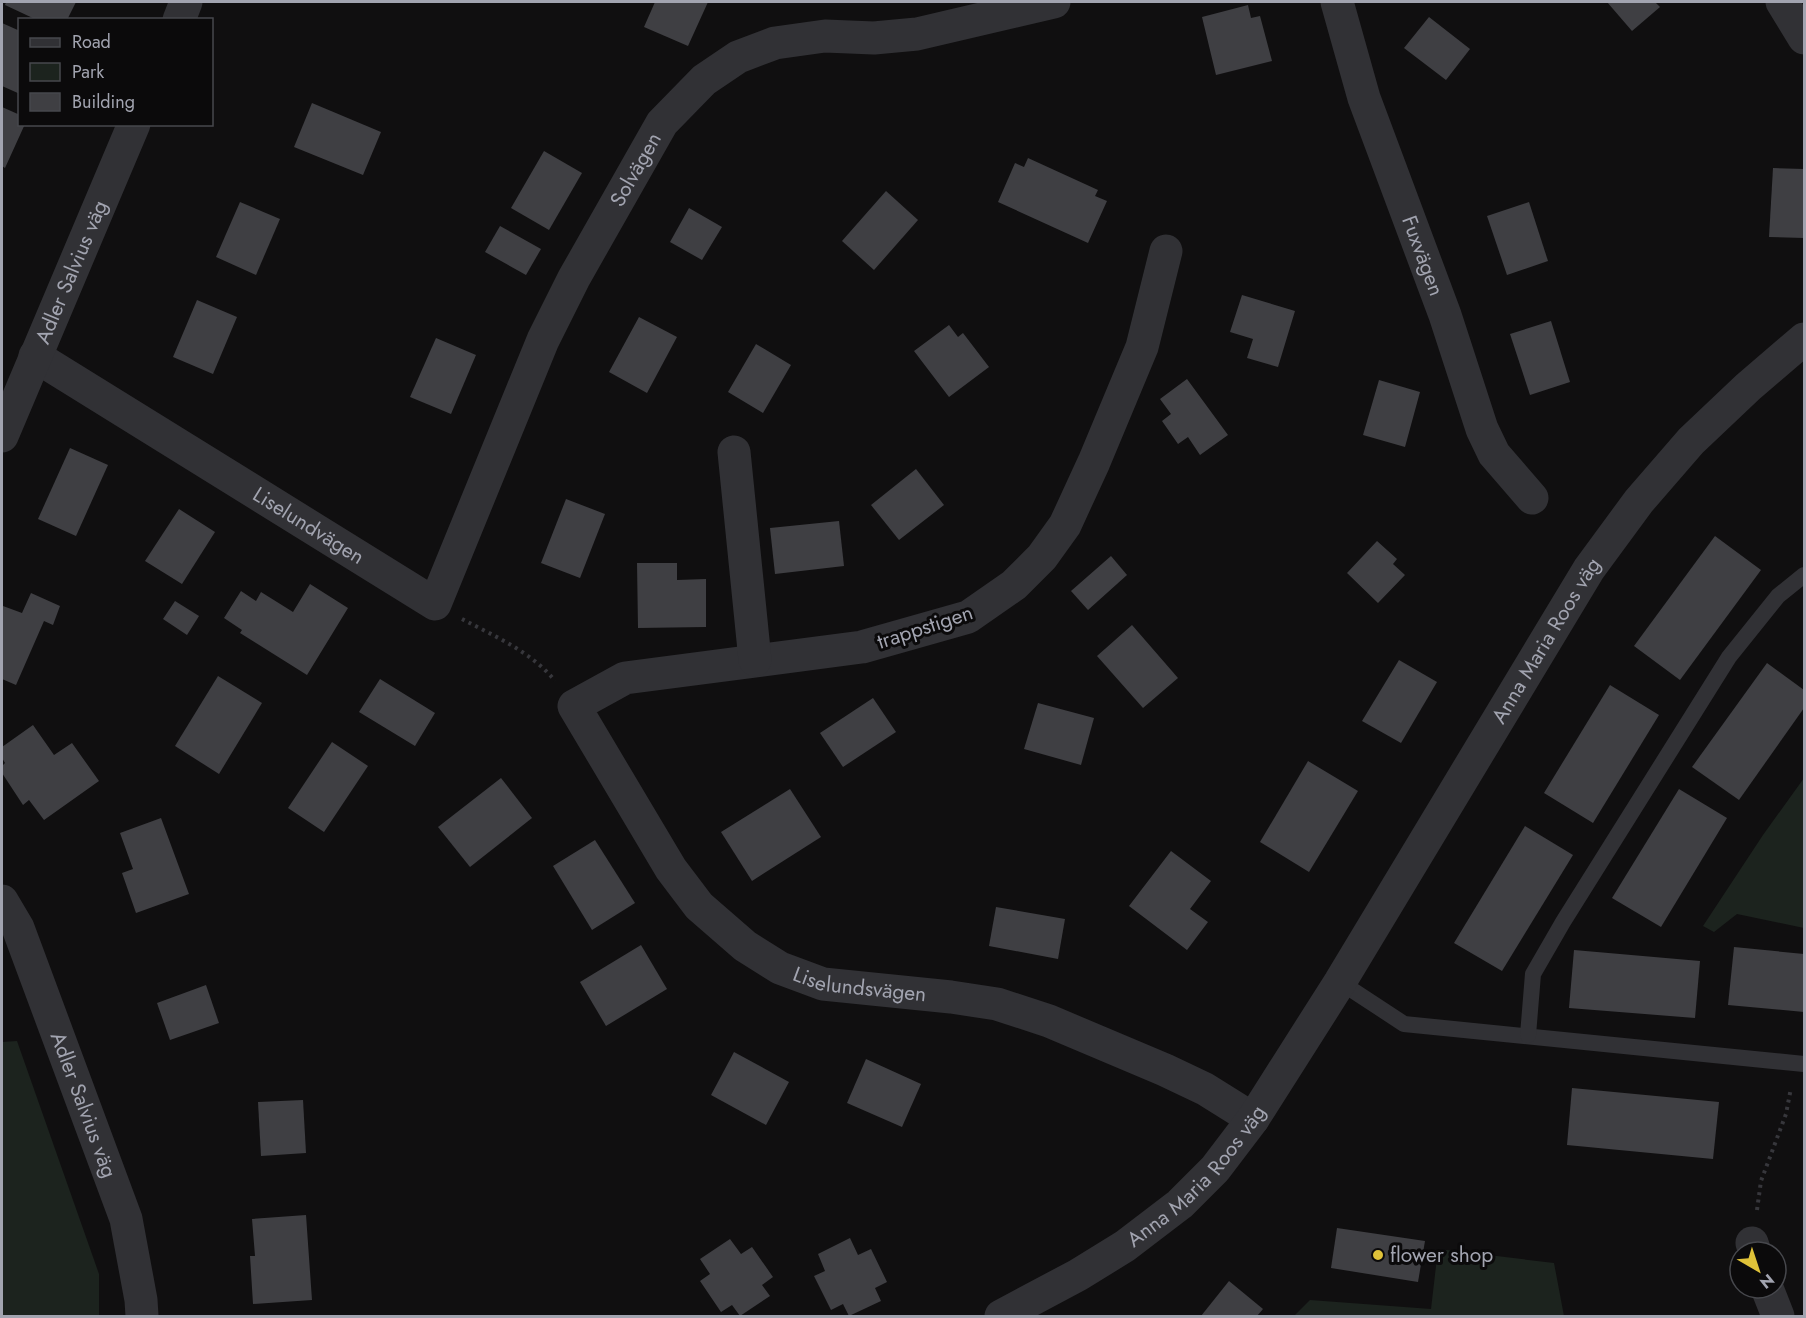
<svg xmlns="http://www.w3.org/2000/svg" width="1806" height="1318" font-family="Jost,sans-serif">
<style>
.green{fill:#1c231e}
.building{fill:#3f3f43}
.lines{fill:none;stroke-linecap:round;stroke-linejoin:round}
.path{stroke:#37373c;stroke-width:4;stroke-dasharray:3 4.5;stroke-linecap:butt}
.service{stroke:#313135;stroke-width:16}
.minor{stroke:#313135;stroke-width:33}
.poi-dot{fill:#dfc239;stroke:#0b0a0b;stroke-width:2}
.labels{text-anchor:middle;stroke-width:6;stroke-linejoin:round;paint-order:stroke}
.street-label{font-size:21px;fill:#a2a4b0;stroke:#0b0a0b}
.poi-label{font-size:21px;fill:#a2a4b0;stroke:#0b0a0b;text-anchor:start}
</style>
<rect width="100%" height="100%" fill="#100f10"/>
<g class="green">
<polygon points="1804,778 1804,928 1737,914 1714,932 1703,926 1763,835"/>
<polygon points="17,1041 99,1274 99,1316 2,1316 2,1042"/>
<polygon points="1438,1249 1554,1263 1564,1316 1294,1316 1310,1300 1431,1309"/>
</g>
<g class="building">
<polygon points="6,2 76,2 67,20 37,20 5,5"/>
<polygon points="655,2 708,2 688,46 644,27"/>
<polygon points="1607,2 1655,2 1660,7 1632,31"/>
<polygon points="1248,5 1251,18 1260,16 1272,61 1216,75 1202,17"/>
<polygon points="1429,17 1470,49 1446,80 1404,48"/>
<polygon points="2,23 20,31 20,94 2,86"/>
<polygon points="312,103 381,132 363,175 294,147"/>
<polygon points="2,107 20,115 20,124 25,124 5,168 2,166"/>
<polygon points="544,151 582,173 549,230 511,208"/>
<polygon points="1028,158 1098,190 1095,196 1107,201 1088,243 998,202 1015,163 1024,167"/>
<polygon points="1773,168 1804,169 1804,238 1769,237"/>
<polygon points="886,191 918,220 874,270 842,241"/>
<polygon points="240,202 280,219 256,275 216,257"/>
<polygon points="1529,202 1548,261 1507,275 1487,216"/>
<polygon points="689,208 722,227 702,260 670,242"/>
<polygon points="500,226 541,249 526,275 485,252"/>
<polygon points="1242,295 1295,311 1278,367 1247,358 1253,339 1230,332"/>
<polygon points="197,300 237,317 213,374 173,357"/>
<polygon points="639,317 677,337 647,393 609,372"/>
<polygon points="1551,321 1570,382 1530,395 1510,334"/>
<polygon points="949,325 958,337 963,333 989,367 949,397 914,351"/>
<polygon points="436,338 476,355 451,414 410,397"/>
<polygon points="756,344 791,365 763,413 728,392"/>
<polygon points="1187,379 1228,435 1200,455 1188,437 1178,444 1162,421 1171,414 1160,399"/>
<polygon points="1379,380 1420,392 1405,447 1363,435"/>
<polygon points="70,448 108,465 76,536 38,519"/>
<polygon points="916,469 944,505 899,540 871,505"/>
<polygon points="566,499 605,514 580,578 541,563"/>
<polygon points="179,509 215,532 182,584 145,561"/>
<polygon points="839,521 844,566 775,574 770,528"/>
<polygon points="1715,536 1761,570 1680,680 1634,646"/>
<polygon points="1377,541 1397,559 1393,564 1405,575 1378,603 1347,573"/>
<polygon points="1111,556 1127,575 1088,610 1071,591"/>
<polygon points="637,563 677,563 677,580 706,579 706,627 638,628"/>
<polygon points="310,584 348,608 307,675 240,633 242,630 224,618 241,591 256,601 261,592 293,612"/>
<polygon points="31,593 60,606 53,625 44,621 16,685 2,679 2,610 3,606 22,613"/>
<polygon points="175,601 199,616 187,635 163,619"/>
<polygon points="1132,625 1178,678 1143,708 1097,656"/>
<polygon points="1399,660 1437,682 1401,743 1362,721"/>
<polygon points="1767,663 1804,690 1804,708 1739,800 1692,767"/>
<polygon points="218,676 262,703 219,774 175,746"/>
<polygon points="380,679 435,713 415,746 359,712"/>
<polygon points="1610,685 1659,715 1593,823 1544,793"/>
<polygon points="873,698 896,732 843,767 820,733"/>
<polygon points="1038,703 1094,718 1081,765 1024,749"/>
<polygon points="33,725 54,755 72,743 99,781 44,820 29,800 23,805 2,773 2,766 5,763 2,758 2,747"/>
<polygon points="332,742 368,766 324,832 288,808"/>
<polygon points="1308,761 1358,791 1309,872 1260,842"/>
<polygon points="501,778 532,818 470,867 438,827"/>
<polygon points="790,789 821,837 752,881 721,832"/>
<polygon points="1679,789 1727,818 1661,927 1612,898"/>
<polygon points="161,818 189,894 136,913 122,873 133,869 120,833"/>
<polygon points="1525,826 1573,855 1502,971 1454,943"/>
<polygon points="595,840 635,903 592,930 553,866"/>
<polygon points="1171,851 1211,881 1190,909 1208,922 1187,950 1129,906"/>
<polygon points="996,907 1065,919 1058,959 989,946"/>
<polygon points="641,945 667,989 606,1026 580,982"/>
<polygon points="1734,947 1804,954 1804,1012 1728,1005"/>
<polygon points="1574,950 1700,961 1695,1018 1569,1008"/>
<polygon points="206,985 219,1023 170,1040 157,1003"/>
<polygon points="734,1052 789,1082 766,1125 711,1095"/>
<polygon points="866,1059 921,1084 902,1127 847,1103"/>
<polygon points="1572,1088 1719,1102 1713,1159 1567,1145"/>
<polygon points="303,1100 306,1153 261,1156 258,1102"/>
<polygon points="306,1215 312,1300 253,1304 250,1256 255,1256 252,1219"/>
<polygon points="1337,1228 1425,1241 1418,1282 1331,1268"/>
<polygon points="850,1238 858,1255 871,1249 887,1282 875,1288 881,1301 849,1316 843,1304 831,1310 814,1276 825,1271 818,1254"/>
<polygon points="730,1239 741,1254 752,1247 773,1277 762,1285 770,1296 740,1316 732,1305 721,1312 700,1281 710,1274 700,1259"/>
<polygon points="1229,1281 1263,1309 1257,1316 1201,1316"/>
</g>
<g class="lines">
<g class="path">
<path d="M462 619C494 636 532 652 555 681"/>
<polyline points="1757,1210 1761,1181 1786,1114 1791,1088"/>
</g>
<g class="service">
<polyline points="1340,982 1404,1024 1804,1064"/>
<polyline points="1528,1035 1533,974 1563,922 1729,657 1778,596 1804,575"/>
</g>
<g class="minor">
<path id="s1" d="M1337 2 1364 98 1445 315 1482 429 1494 454 1532 498"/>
<polyline points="1782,2 1804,38"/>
<polyline points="179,20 186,2"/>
<path id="s2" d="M1166 251 1142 347 1094 462 1065 525 1042 557 1014 585 968 617 862 647 625 678 574 706 671 869 699 906 745 946 780 968 823 984 951 997 997 1004 1049 1021 1165 1070 1205 1089 1253 1119"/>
<path id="s3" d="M35 356 435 604 543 340 574 278 662 123 704 80 738 57 775 43 825 36 874 38 917 34 1054 2"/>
<path id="s4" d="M2 436 134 124"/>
<polyline points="734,452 755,660"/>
<path id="s5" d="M2 901 18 928 126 1219 141 1300 142 1316"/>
<polyline points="1752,1243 1755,1252"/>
<polyline points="1767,1288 1778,1316"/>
<path id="s6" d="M1001 1316 1078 1275 1125 1246 1180 1204 1215 1169 1253 1119 1340 982 1589 569 1639 501 1691 441 1748 387 1804 339"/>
</g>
</g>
<circle class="poi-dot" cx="1378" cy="1255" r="6"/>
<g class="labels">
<g class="street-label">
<text dy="7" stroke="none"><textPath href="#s3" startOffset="950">Solvägen</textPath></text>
<text dy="7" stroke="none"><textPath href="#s1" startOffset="268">Fuxvägen</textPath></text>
<text dy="7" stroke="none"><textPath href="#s4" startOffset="178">Adler Salvius väg</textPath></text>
<text dy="7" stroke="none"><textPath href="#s3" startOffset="322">Liselundvägen</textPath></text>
<text transform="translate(925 627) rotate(-18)" y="7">trappstigen</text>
<text dy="7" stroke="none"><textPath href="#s6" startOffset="885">Anna Maria Roos väg</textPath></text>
<text dy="7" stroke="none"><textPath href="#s2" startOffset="1256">Liselundsvägen</textPath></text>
<text dy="7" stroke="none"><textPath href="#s5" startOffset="220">Adler Salvius väg</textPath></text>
<text dy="7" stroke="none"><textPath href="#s6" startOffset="243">Anna Maria Roos väg</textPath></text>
</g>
<g class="poi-label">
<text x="1390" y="1262">flower shop</text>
</g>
</g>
<rect width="1806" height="1318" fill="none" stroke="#a2a4b0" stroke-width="6"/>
<rect x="18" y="18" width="195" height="108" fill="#0b0a0b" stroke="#47484d" stroke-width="1.5"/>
<rect x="30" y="38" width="30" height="9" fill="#313135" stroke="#47484d" stroke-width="1.5"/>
<text x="72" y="48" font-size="18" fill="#a2a4b0">Road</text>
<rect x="30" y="63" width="30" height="18" fill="#1c231e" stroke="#47484d" stroke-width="1.5"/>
<text x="72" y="78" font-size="18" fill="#a2a4b0">Park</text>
<rect x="30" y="93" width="30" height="18" fill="#3f3f43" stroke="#47484d" stroke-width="1.5"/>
<text x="72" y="108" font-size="18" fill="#a2a4b0">Building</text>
<g transform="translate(1758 1270) rotate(141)"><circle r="28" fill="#0b0a0b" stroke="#47484d" stroke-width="1.5"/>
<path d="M0-4.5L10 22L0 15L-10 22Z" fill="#dfc239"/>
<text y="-9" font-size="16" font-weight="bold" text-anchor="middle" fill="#a2a4b0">N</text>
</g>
</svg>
